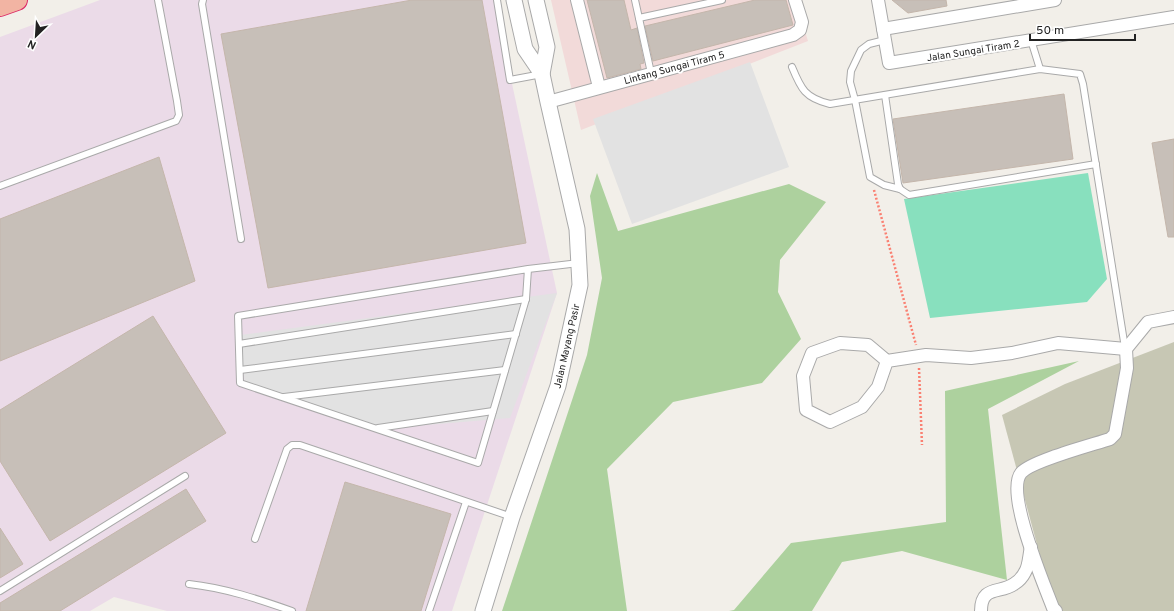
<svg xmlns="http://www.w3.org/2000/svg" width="1174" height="611" font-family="Overpass,sans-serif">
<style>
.commercial{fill:#f2dad9}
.industrial{fill:#ebdbe8}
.construction{fill:#c7c7b4}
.forest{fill:#add19e}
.pitch{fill:#88e0be}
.parking{fill:#e2e2e2}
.building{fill:#c7bfb8;stroke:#c4b6ab}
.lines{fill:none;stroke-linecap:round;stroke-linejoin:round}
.service-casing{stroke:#a9a9a9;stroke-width:8}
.minor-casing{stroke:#a9a9a9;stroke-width:14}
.tertiary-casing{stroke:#a9a9a9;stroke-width:17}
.trunk-casing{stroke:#dc2a67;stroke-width:22}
.path{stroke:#fa8072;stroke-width:2.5;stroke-dasharray:2 2;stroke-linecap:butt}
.service{stroke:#fff;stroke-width:6}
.minor{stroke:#fff;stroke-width:12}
.tertiary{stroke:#fff;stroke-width:15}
.trunk{stroke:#f2b4a3;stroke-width:20}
.labels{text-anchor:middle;stroke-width:4;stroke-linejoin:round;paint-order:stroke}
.street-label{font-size:10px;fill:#222;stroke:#fff}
</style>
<rect width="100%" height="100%" fill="#f2efe9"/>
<polygon class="commercial" points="551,0 795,0 808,41 581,130"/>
<polygon class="industrial" points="100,0 494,0 557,293 452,611 167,611 114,597 90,611 0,611 0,37"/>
<polygon class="construction" points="1174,342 1174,611 1055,611 1002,415 1065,384"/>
<g class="forest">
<polygon points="597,173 618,231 789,184 826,202 780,260 778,292 801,339 762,383 673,402 607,469 627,611 502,611 587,355 602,278 590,196"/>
<polygon points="1079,361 988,409 1007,580 902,551 842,562 812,611 729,611 734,610 791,543 946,522 945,391"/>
</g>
<polygon class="pitch" points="1088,173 1107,279 1087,302 930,318 904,199"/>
<g class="parking">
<polygon points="750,62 789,167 632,224 593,119"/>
<polygon points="557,293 510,418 367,430 245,386 240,335"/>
</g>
<g class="building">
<polygon points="412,0 482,0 526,243 268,288 221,34"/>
<polygon points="587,0 624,0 631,30 637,28 644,63 640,64 641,69 607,78"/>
<polygon points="755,0 786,0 793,25 653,61 645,26"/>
<polygon points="892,0 946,0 947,6 908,13"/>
<polygon points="1064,94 1073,159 903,183 893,119"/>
<polygon points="1174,139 1174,237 1168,237 1152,143"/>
<polygon points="159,157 195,281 0,361 0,219"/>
<polygon points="153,316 226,433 50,541 0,461 0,410"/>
<polygon points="345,482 451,514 421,611 306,611"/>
<polygon points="186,489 206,521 60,611 0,611 0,603"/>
<polygon points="0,528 23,564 0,578"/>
</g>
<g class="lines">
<g class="service-casing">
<g id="service">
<polyline points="203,0 202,4 241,239"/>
<polyline points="497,0 510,80 542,74"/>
<polyline points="635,0 651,73"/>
<polyline points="639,18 722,0"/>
<polyline points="885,40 869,44 861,50 851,71 850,82 855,100 870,177 884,185 900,189"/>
<polyline points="1031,40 1040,69"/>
<path d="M792 67C801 89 805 98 830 104L1040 69 1080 74 1083 84 1125 348"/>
<polyline points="885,95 898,184 900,189 909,195 1096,164"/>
<polyline points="0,186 176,121 179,115 177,101 158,0"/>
<polyline points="528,269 238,316 240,383 478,463 526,299 528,269 579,263"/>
<polyline points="239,344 526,299"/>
<polyline points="240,370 516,334"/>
<polyline points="284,397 505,370"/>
<polyline points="378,428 493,411"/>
<polyline points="255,539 287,449 292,445 300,445 512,517"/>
<path d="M189 584C225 588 258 599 292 611"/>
<polyline points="0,591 185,476"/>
<polyline points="429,611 466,502"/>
</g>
</g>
<g class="minor-casing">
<g id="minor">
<polyline points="577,0 599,87"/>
<polyline points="878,0 889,63 1174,17"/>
<polyline points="883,29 1055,0"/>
<polyline points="548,102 793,35 800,30 802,22 795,0"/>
<polyline points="887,361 868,345 840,343 812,353 803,376 806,410 830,422 862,407 878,387 887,361 926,355 971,358 1012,353 1058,343 1126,349"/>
<path d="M981 611C981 585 1000 594 1014 584 1019 581 1023 576 1025 572 1029 566 1029 555 1031 547"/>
<path d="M1056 611 1053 608C1044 584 1005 493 1021 473 1031 461 1092 445 1110 439L1115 434 1127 368 1126 349 1148 322 1174 317"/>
</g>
</g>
<g class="tertiary-casing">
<g id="tertiary">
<polyline points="536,0 547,47 542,74"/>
<polyline points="483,611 512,517 558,386 580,285 577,229 548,102 542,74 525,49 514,0"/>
</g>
</g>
<g class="trunk-casing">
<polyline id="trunk" points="0,6 17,0"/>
</g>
<g class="path">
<polyline points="874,190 916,345"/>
<polyline points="919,368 922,445"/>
</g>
<use href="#service" class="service"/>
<use href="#minor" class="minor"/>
<use href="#tertiary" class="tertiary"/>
<use href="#trunk" class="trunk"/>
</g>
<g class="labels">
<g class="street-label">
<text transform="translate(973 50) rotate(-9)" y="4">Jalan Sungai Tiram 2</text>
<text transform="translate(674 67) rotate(-15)" y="4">Lintang Sungai Tiram 5</text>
<text transform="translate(566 346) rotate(-77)" y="4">Jalan Mayang Pasir</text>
</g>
</g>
<g transform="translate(36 36) rotate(205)" stroke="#ffffff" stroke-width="3" paint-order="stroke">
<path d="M0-3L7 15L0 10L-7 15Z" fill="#222222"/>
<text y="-6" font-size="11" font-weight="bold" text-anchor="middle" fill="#222222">N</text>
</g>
<path d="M1030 34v6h105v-6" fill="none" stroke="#222222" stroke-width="2"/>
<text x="1036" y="34" font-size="12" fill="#222222" stroke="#ffffff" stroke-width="3" paint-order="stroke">50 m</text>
</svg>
